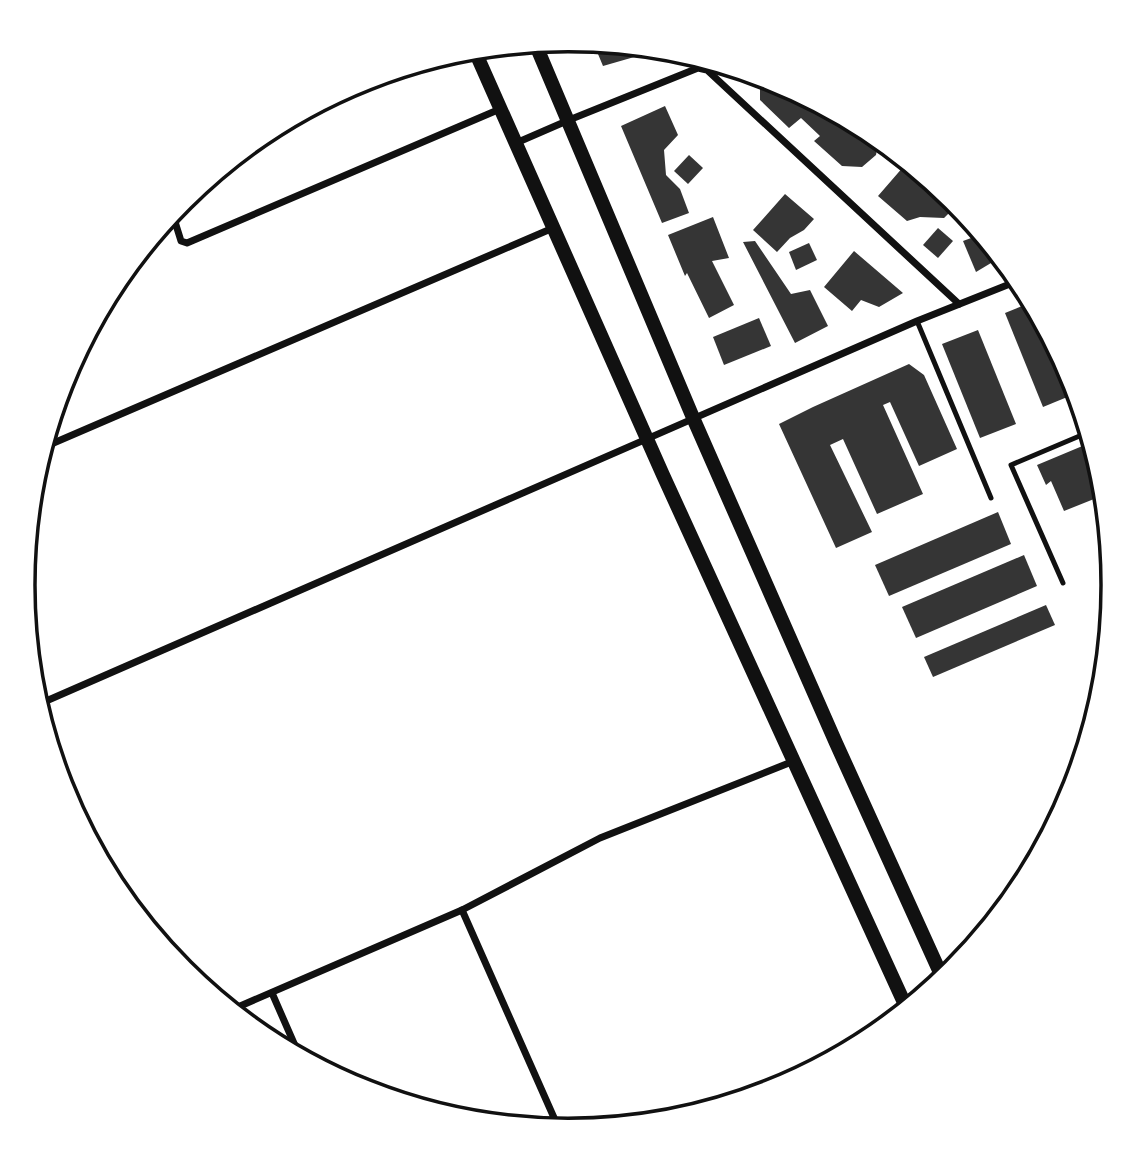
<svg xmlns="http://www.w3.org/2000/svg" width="1136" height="1170" font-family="'Titillium Web',sans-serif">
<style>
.green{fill:#eee}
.building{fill:#353535}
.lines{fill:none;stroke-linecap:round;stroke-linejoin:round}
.service{stroke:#111;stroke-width:5}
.minor{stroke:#111;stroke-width:7}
.secondary{stroke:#111;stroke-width:14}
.rim{fill:none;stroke:#111;stroke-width:3.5}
</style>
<rect width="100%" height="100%" fill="#fff"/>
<polygon class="green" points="251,1012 276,1029 283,1048 265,1038 239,1017"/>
<g class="building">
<polygon points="593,42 662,49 603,66"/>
<polygon points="722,65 746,72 751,74 745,82"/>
<polygon points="764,78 777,81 841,116 838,120 853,122 871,132 879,139 876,155 862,167 842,166 814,141 820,136 801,118 789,128 760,100 760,88"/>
<polygon points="665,106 678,135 664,150 666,175 680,189 689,213 662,223 621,126"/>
<polygon points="689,155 703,168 688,184 674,171"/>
<polygon points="912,165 958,204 944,218 920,217 907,221 878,196 904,166"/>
<polygon points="785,194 814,219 804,230 790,238 777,252 753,230"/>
<polygon points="713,217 729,258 712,261 734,305 709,318 687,273 685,276 668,235"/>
<polygon points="938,228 953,241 938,258 923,245"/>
<polygon points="982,234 1001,257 976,272 963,241"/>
<polygon points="755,241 791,294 810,290 828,326 795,343 743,242"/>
<polygon points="809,243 817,260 796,270 789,252"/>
<polygon points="854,251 903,293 879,307 861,300 852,311 824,287"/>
<polygon points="1032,302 1072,377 1077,393 1043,407 1005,313"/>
<polygon points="759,318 771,346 724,365 713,337"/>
<polygon points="978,330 1016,424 980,438 942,344"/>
<polygon points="909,364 924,375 957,449 919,466 890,402 883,405 923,494 877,514 843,439 830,445 872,532 836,548 779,424 813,407"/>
<polygon points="1092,442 1103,479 1104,495 1064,511 1051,481 1046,485 1037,465"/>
<polygon points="998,512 1011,544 889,596 875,565"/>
<polygon points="1024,555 1037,586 916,638 902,607"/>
<polygon points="1046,605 1055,625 933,677 924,657"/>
</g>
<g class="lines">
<g class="service">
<polyline points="917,321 991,498"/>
<polyline points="1063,583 1011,465 1089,432"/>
</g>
<g class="minor">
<polyline points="516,143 569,120 698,68 707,70 959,304"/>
<polyline points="172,212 181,241 187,243 500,109"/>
<polyline points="42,448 553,228"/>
<polyline points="37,705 917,321 1020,280"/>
<polyline points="462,910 559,1129"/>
<polyline points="272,993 300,1057"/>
<polyline points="231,1010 462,910 600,838 794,761"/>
</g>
<g class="secondary">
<polyline points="535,43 694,420 836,743 943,979"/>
<polyline points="474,49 663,475 907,1009"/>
</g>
</g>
<path d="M0 0H1136V1170H0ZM35 585a533 533 0 1 1 1066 0a533 533 0 1 1-1066 0Z" fill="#fff" fill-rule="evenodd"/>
<path class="rim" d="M35 585a533 533 0 1 1 1066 0a533 533 0 1 1-1066 0Z"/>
</svg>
